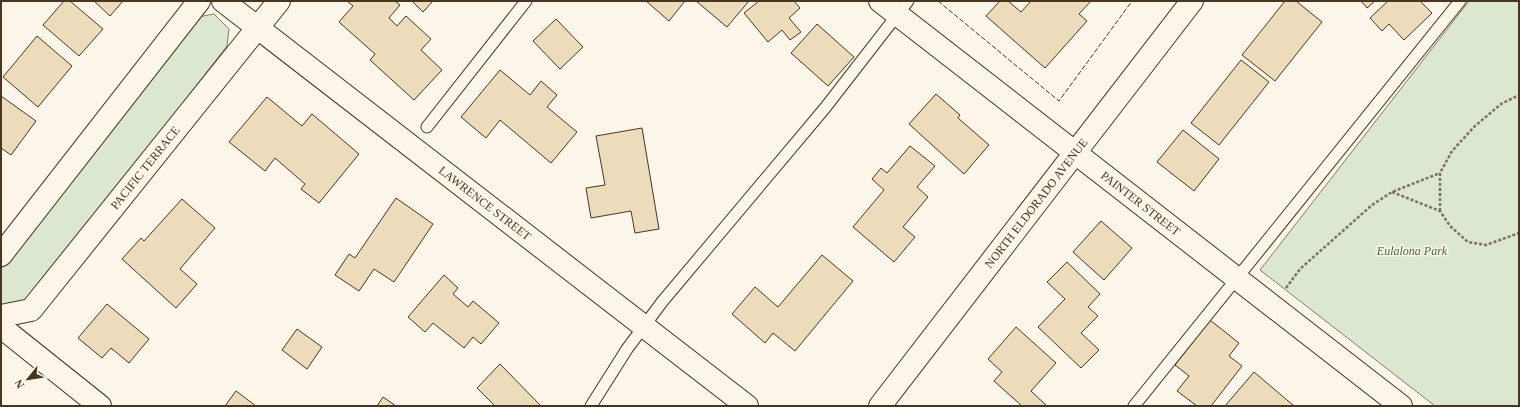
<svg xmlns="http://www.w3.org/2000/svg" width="1520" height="407" font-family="Georgia,serif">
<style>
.green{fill:#dce7d0;stroke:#887966}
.building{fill:#ecdcbc;stroke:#4a3520}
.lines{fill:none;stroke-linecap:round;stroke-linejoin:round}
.service-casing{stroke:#4a3520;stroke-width:13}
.minor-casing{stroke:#4a3520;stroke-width:24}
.tertiary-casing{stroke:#4a3520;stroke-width:24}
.path{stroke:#7f6f5c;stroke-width:2.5;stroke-dasharray:3 2;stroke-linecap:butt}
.service{stroke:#fbf6e9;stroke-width:11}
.minor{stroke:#fbf6e9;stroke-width:22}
.tertiary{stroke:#fbf6e9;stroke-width:22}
.fence{stroke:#4a3520;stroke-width:1;stroke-dasharray:5 2;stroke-linecap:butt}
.labels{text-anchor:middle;stroke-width:3;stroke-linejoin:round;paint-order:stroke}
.street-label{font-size:12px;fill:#4a3520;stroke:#fbf6e9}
.park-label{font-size:12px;font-style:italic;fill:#436837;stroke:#fbf6e9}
</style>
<rect width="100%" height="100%" fill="#fbf6e9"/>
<g class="green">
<polygon points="1469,1 1519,1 1519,406 1435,406 1260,270"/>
<polygon points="214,14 229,29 227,46 24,307 8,310 1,303 1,269 198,17"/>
</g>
<g class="building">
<polygon points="64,1 70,1 103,29 79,56 43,25"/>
<polygon points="94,1 123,1 110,16"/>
<polygon points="347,1 395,1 400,5 389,18 397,26 406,16 431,39 421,50 442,70 414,100 370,60 375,54 339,22 353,6"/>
<polygon points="412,1 433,1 423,12"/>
<polygon points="646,1 685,1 669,21"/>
<polygon points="696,1 749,1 727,27"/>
<polygon points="759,1 794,1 800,8 789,18 801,32 790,40 782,30 768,42 744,13"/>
<polygon points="1000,1 1008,1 1021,12 1031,1 1091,1 1079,14 1087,21 1045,68 986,16"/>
<polygon points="1285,1 1296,1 1322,22 1275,81 1242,55"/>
<polygon points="1361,1 1375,1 1367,8"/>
<polygon points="1388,1 1420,1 1432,13 1404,40 1389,24 1382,31 1370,18"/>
<polygon points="556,19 583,47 560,69 533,41"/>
<polygon points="817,24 854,57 828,86 791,53"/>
<polygon points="37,36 72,66 38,107 3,77"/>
<polygon points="1241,60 1269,82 1219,145 1191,123"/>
<polygon points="500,70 530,95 541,81 557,95 547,107 577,132 551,163 500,120 486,138 461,117"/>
<polygon points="936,94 960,115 958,118 989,145 964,174 909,124"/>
<polygon points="1,96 36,121 11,155 1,148"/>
<polygon points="267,97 302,126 312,114 359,154 319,203 301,189 305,184 275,158 265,171 229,142"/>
<polygon points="642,128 659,229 635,233 631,211 591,218 586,188 605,185 596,136"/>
<polygon points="1183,130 1219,159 1194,191 1157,162"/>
<polygon points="910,146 935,166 917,187 928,197 903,227 915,237 894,262 853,227 884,190 872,179 881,168 887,173"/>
<polygon points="396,198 433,224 394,282 374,269 359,291 335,275 349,254 355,258"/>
<polygon points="182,199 215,228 180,269 197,284 176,308 122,259 141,238 144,241"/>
<polygon points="1101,221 1132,248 1104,280 1073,252"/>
<polygon points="822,255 853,281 795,351 773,333 765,343 732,314 755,287 778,307"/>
<polygon points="1067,262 1100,294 1088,307 1098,316 1081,333 1099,350 1081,368 1038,327 1065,299 1047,282"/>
<polygon points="444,275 458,288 453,294 468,307 473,301 499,323 481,344 473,337 464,348 433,323 425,332 408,317"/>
<polygon points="107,304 149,339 129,363 111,348 102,358 78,338"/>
<polygon points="1210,320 1239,343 1229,356 1242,366 1211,406 1197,406 1177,391 1189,376 1175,365"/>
<polygon points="1016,327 1056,363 1031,391 1047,406 1022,406 994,381 1002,372 988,359"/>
<polygon points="297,329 322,347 307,369 282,350"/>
<polygon points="500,364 541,406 495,406 477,388"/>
<polygon points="1254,372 1294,406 1225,406"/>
<polygon points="236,391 256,406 225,406"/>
<polygon points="383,397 396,406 377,406"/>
</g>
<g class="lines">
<g class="service-casing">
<g id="service">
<polyline points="427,127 526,1"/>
<polyline points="591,406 627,349 662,302 825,108 908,1"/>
<polyline points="1134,406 1460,1"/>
</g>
</g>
<g class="minor-casing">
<g id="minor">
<path id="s1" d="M223 1 747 406"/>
<path id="s2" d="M880 1 1401 406"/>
<polyline points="1,255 199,1"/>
<path id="s3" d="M1 316 31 310 279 1"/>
<polyline points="1,327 100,406"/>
</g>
</g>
<g class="tertiary-casing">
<g id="tertiary">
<path id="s4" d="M880 406 1192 1"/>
</g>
</g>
<g class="path">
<polyline points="1392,192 1440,211 1450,226 1468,242 1486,245 1519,233"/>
<polyline points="1440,211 1440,173 1452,151 1475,126 1501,104 1519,95"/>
<polyline points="1286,288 1300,269 1372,205 1392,192 1440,173"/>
</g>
<use href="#service" class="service"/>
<use href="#minor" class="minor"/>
<use href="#tertiary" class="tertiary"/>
<polyline class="fence" points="938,1 1059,101 1132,1"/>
</g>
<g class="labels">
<g class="street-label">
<text dy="4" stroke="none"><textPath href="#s3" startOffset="213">PACIFIC TERRACE</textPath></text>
<text dy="4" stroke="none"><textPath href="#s4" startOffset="256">NORTH ELDORADO AVENUE</textPath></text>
<text dy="4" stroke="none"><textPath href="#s2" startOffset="330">PAINTER STREET</textPath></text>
<text dy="4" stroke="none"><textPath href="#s1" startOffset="331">LAWRENCE STREET</textPath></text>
</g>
<g class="park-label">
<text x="1412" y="255">Eulalona Park</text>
</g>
</g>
<rect width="1520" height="407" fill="none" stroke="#4a3520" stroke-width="4"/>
<g transform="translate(28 379) rotate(240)" stroke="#fbf6e9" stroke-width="3" paint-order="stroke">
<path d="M0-3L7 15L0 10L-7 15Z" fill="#4a3520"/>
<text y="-6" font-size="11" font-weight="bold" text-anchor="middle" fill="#4a3520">N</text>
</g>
</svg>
